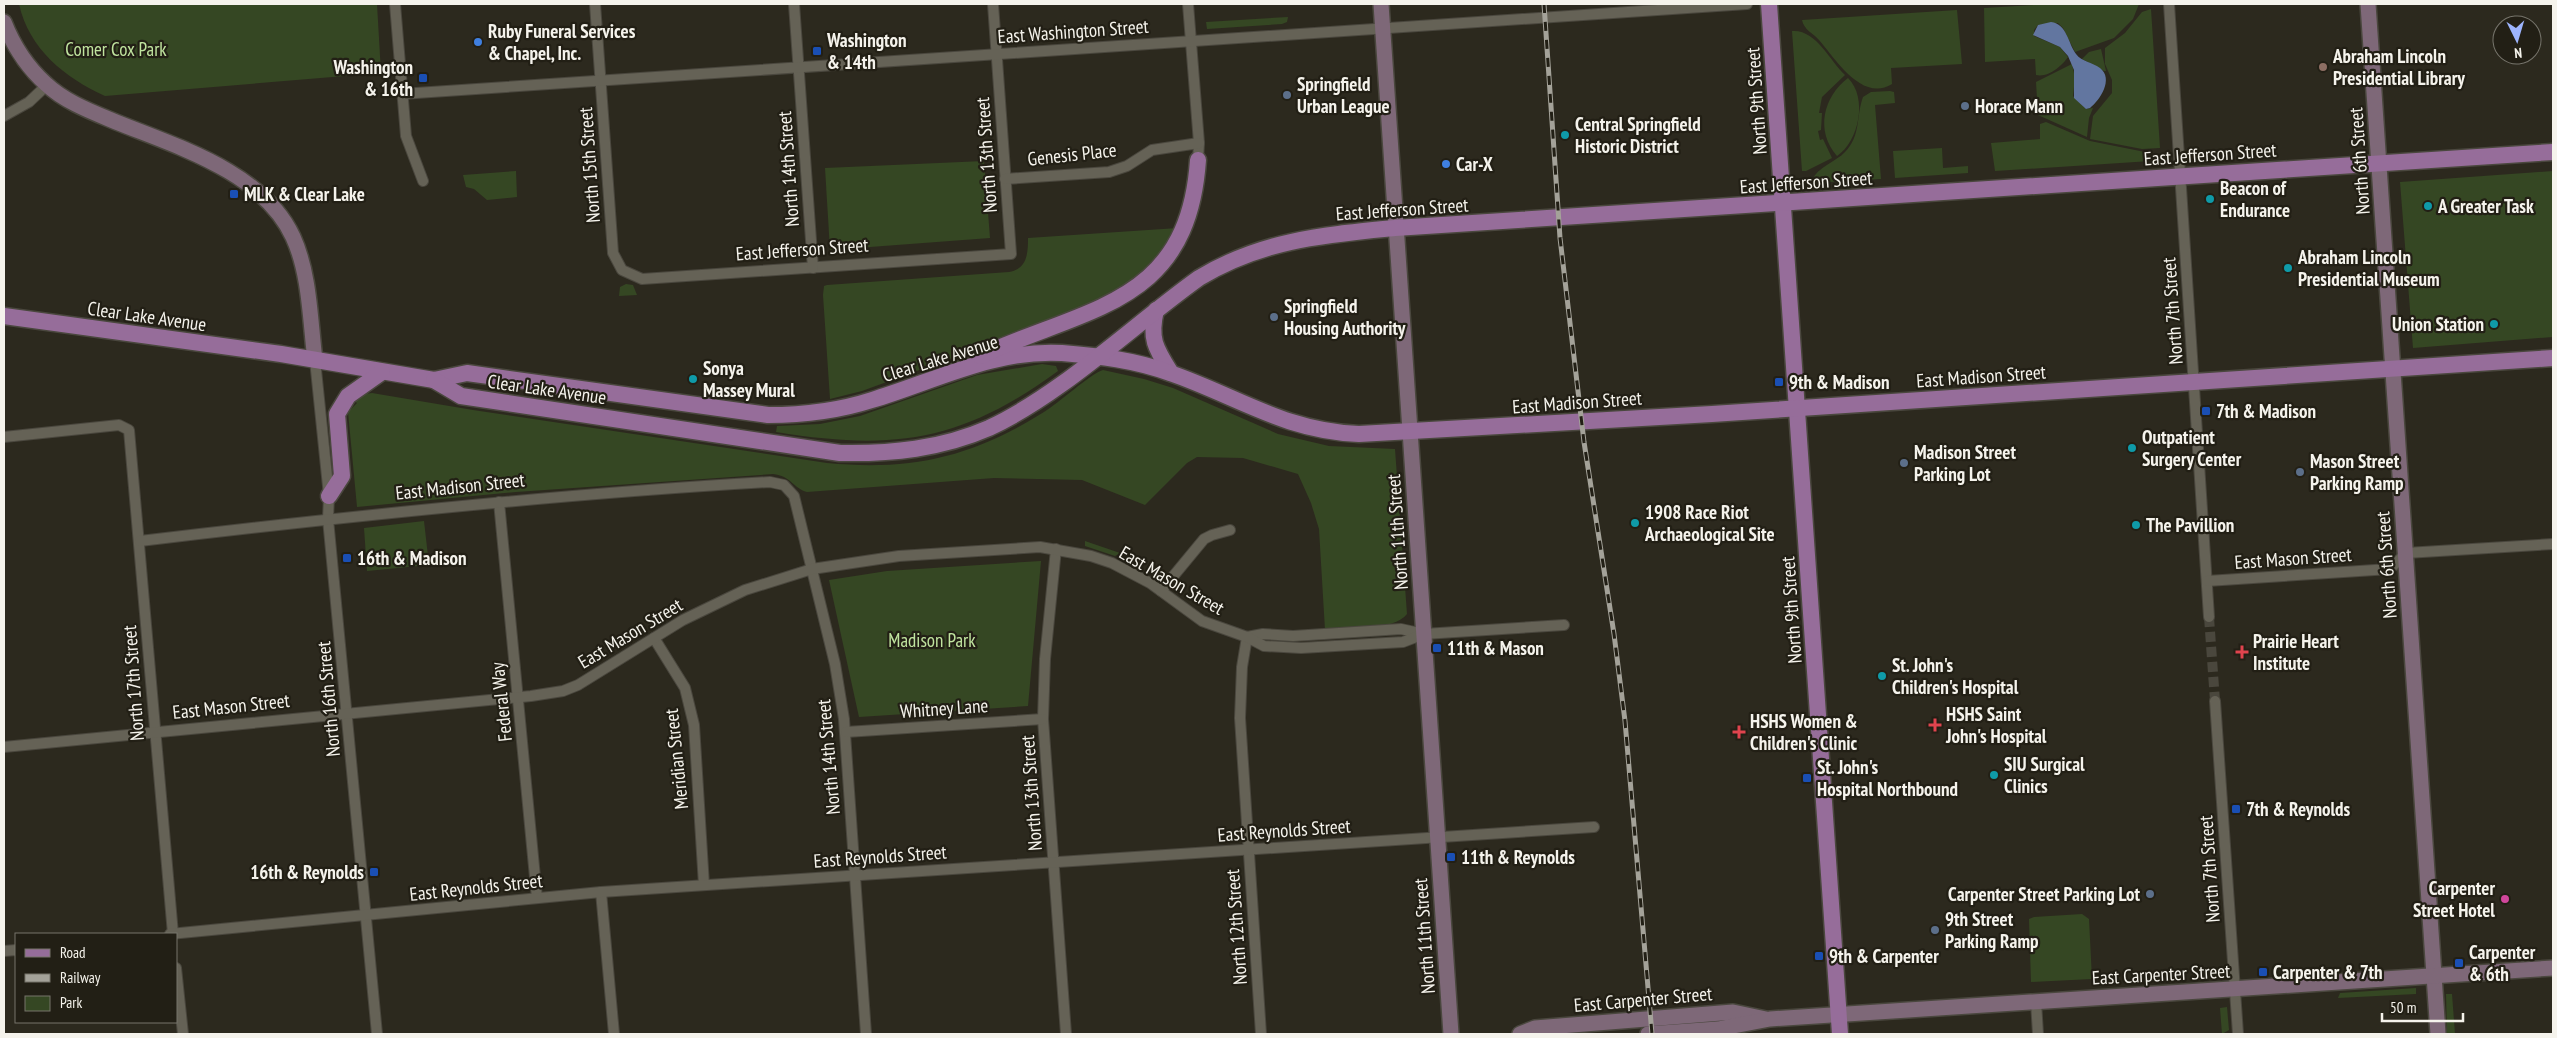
<svg xmlns="http://www.w3.org/2000/svg" width="2557" height="1038" font-family="'PT Sans Narrow',sans-serif">
<style>
.green{fill:#354723}
.water{fill:#6276a0}
.lines{fill:none;stroke-linecap:round;stroke-linejoin:round}
.street-tunnel{stroke:#4a473d;stroke-width:10;stroke-dasharray:10 5;stroke-linecap:butt}
.street-casing{stroke:#4a473e;stroke-width:12}
.secondary-casing{stroke:#4a473e;stroke-width:18}
.primary-casing{stroke:#4a473e;stroke-width:19}
.street{stroke:#656256;stroke-width:10}
.secondary{stroke:#7e6878;stroke-width:15}
.primary{stroke:#966d9a;stroke-width:16}
.rail-casing{stroke:#a4a299;stroke-width:5}
.rail{stroke:#221f15;stroke-width:3;stroke-dasharray:9;stroke-linecap:butt}
.shop-dot{fill:#3f7fe0;stroke:#221f15;stroke-width:2}
.transit-dot{fill:#1a4fb4;stroke:#221f15;stroke-width:2}
.education-dot{fill:#8d6e63;stroke:#221f15;stroke-width:2}
.service-dot{fill:#5c6f8a;stroke:#221f15;stroke-width:2}
.culture-dot{fill:#0f9aa8;stroke:#221f15;stroke-width:2}
.health-dot{fill:#e0444e;stroke:#221f15;stroke-width:2}
.hotel-dot{fill:#d1479c;stroke:#221f15;stroke-width:2}
.labels{text-anchor:middle;stroke-width:4.5;stroke-linejoin:round;paint-order:stroke}
.poi-label{font-size:19px;font-weight:bold;fill:#f5f3ec;stroke:#221f15;text-anchor:start}
.street-label{font-size:19px;fill:#f5f3ec;stroke:#221f15}
.park-label{font-size:19px;fill:#c0e49f;stroke:#221f15}
</style>
<rect width="100%" height="100%" fill="#2c291e"/>
<g class="green">
<path d="M19 4H377L381 73 105 96C65 78 29 49 19 4Z"/>
<path d="M2050 4H2139L2133 19 2114 38 2075 52 2063 28 2058 23 2038 25 2034 30V36L2060 47 2068 57C2062 66 2048 78 2036 75L2035 59 1985 62 1984 8Z"/>
<polygon points="2151,9 2160,148 2142,149 2090,139 2093,116 2112,93 2112,80 2105,64 2105,48 2125,33 2142,12"/>
<path d="M1957 10 1962 64 1891 68 1892 84C1862 103 1835 58 1819 40 1813 33 1804 30 1802 20Z"/>
<polygon points="1288,17 1287,22 1282,24 1207,29 1206,22"/>
<path d="M1792 31C1816 29 1830 61 1845 75L1822 97 1819 113H1822L1821 130 1818 131 1820 140 1823 139 1832 158 1806 171H1802Z"/>
<polygon points="2101,49 2106,71 2104,71 2082,59 2089,52"/>
<polygon points="2072,64 2075,78 2073,96 2086,109 2093,108 2089,118 2087,137 2038,115 2036,82"/>
<path d="M1848 78C1868 98 1859 141 1837 156 1815 131 1823 97 1848 78Z"/>
<path d="M1890 91 1894 92 1895 103 1875 105 1881 179 1812 183C1813 169 1836 162 1845 152 1861 136 1856 116 1863 97L1871 92Z"/>
<polygon points="2046,122 2090,141 2145,152 2151,161 1995,171 1991,143 2040,139 2040,124"/>
<polygon points="1942,148 1943,168 1968,166 1968,173 1895,178 1893,151"/>
<polygon points="984,161 990,238 830,250 825,168"/>
<polygon points="516,171 517,197 487,200 474,189 466,187 463,175"/>
<polygon points="2553,171 2553,337 2413,348 2400,182"/>
<path d="M1178 228 1143 275 1073 314 862 391 830 399 823 295 824 286 827 285 1009 272C1027 269 1028 254 1028 238Z"/>
<polygon points="626,284 633,285 637,295 619,296 620,287"/>
<path d="M1042 364 1056 366 1058 371C961 442 893 451 776 432L777 426 820 424 860 416 977 375Z"/>
<path d="M1103 370 1144 379 1173 388 1278 434 1329 446 1395 449 1407 614C1394 631 1346 629 1325 630L1319 529 1311 503 1298 474 1243 458 1197 457 1187 463 1145 505 1082 480 994 478 807 492C793 488 791 476 773 474L516 492 357 507 348 412 357 403 353 400 364 394 372 393 473 410 827 463C912 471 972 457 1044 412 1059 403 1090 374 1103 370Z"/>
<polygon points="424,521 429,565 367,571 364,528"/>
<polygon points="1085,541 1120,553 1115,556 1085,546"/>
<polygon points="1041,561 1028,706 859,717 829,580 887,571"/>
<polygon points="2082,914 2089,919 2092,979 2031,982 2029,919 2034,917"/>
<polygon points="2416,988 2416,994 2338,998 2340,993"/>
<polygon points="2446,994 2452,994 2455,1034 2447,1034"/>
<polygon points="2227,1007 2229,1030 2222,1034 2220,1008"/>
</g>
<path class="water" d="M2051 22C2067 24 2068 43 2076 54 2082 62 2092 62 2100 68 2114 79 2100 100 2090 108L2086 109 2074 98V70L2068 56 2060 47 2033 35 2038 25Z"/>
<g class="lines">
<polyline class="street-tunnel" points="2209,617 2215,701"/>
<g class="street-casing">
<g id="street">
<polyline points="395,4 406,136 423,181"/>
<polyline points="595,4 613,253 622,270 642,279 1011,254 993,4"/>
<polyline points="794,4 813,268"/>
<polyline points="1188,4 1199,143 1198,160"/>
<polyline points="2169,4 2209,617"/>
<polyline points="401,94 1747,4"/>
<polyline points="4,116 29,102 47,85"/>
<polyline points="1005,179 1109,172 1127,166 1152,150 1199,143"/>
<polyline points="315,360 329,496 328,519 377,1034"/>
<polyline points="4,437 119,425 129,430 173,934"/>
<polyline points="499,502 537,898"/>
<path d="M140 541C349 516 559 494 770 482L784 485 794 496 835 664 844 719 866 1034"/>
<polyline points="1056,549 1045,659 1043,719 1066,1034"/>
<polyline points="2207,581 2390,569 2406,553 2553,544"/>
<polyline points="1161,591 1204,539 1212,535 1230,530"/>
<polyline points="1247,637 1242,667 1240,718 1261,1034"/>
<polyline points="1247,637 1263,634 1293,636 1401,629 1424,634 1564,625"/>
<polyline points="654,638 685,688 694,725 704,885"/>
<polyline points="2215,701 2238,1034"/>
<polyline points="846,732 1043,719"/>
<polyline points="4,747 531,696 563,691 578,685 683,620 745,590 812,569 899,556 1040,547 1091,556 1112,563 1150,583 1202,621 1247,637 1264,646 1301,648 1403,642 1424,634"/>
<polyline points="601,892 614,1034"/>
<polyline points="170,934 601,892 1594,827"/>
<polyline points="4,951 16,950"/>
<polyline points="176,968 183,1034"/>
<polyline points="2036,1002 2038,1034"/>
</g>
</g>
<g class="secondary-casing">
<g id="secondary">
<polyline points="1381,4 1451,1034"/>
<polyline points="2368,4 2438,1034"/>
<path d="M4 22C13 45 27 67 46 84 65 102 92 112 116 122 178 147 263 172 293 237 310 274 310 320 315 360"/>
<polyline points="1520,1034 1535,1028 1733,1012 1766,1019"/>
<polyline points="1648,1034 1718,1029 1770,1019 2553,968"/>
</g>
</g>
<g class="primary-casing">
<g id="primary">
<polyline points="1769,4 1840,1034"/>
<path d="M1156 310C1149 339 1156 349 1171 373"/>
<path d="M4 316 281 354 434 380 467 373 768 415C804 415 838 411 872 400 935 381 995 349 1062 353 1099 356 1135 360 1170 373 1237 396 1284 431 1359 434L1712 414 2553 358"/>
<path d="M980 356C1089 306 1188 305 1198 160"/>
<path d="M434 380 461 396 840 453C891 454 941 449 989 428 1062 394 1132 326 1199 278 1262 240 1323 235 1395 228L2553 152"/>
<polyline points="329,496 342,476 337,414 348,396 382,372"/>
</g>
</g>
<use href="#street" class="street"/>
<use href="#secondary" class="secondary"/>
<use href="#primary" class="primary"/>
<g class="rail-casing">
<polyline id="rail" points="1544,4 1560,238 1584,442 1614,634 1625,721 1652,1034"/>
</g>
<use href="#rail" class="rail"/>
</g>
<g class="shop-dot">
<circle cx="478" cy="42" r="5"/>
<circle cx="1446" cy="164" r="5"/>
</g>
<g class="transit-dot">
<rect x="812" y="46" width="10" height="10" rx="2.5"/>
<rect x="418" y="73" width="10" height="10" rx="2.5"/>
<rect x="229" y="189" width="10" height="10" rx="2.5"/>
<rect x="1774" y="377" width="10" height="10" rx="2.5"/>
<rect x="2201" y="406" width="10" height="10" rx="2.5"/>
<rect x="342" y="553" width="10" height="10" rx="2.5"/>
<rect x="1432" y="643" width="10" height="10" rx="2.5"/>
<rect x="1802" y="773" width="10" height="10" rx="2.5"/>
<rect x="2231" y="804" width="10" height="10" rx="2.5"/>
<rect x="1446" y="852" width="10" height="10" rx="2.5"/>
<rect x="369" y="867" width="10" height="10" rx="2.5"/>
<rect x="1814" y="951" width="10" height="10" rx="2.5"/>
<rect x="2454" y="958" width="10" height="10" rx="2.5"/>
<rect x="2258" y="967" width="10" height="10" rx="2.5"/>
</g>
<circle class="education-dot" cx="2323" cy="67" r="5"/>
<g class="service-dot">
<circle cx="1287" cy="95" r="5"/>
<circle cx="1965" cy="106" r="5"/>
<circle cx="1274" cy="317" r="5"/>
<circle cx="1904" cy="463" r="5"/>
<circle cx="2300" cy="472" r="5"/>
<circle cx="2150" cy="894" r="5"/>
<circle cx="1935" cy="930" r="5"/>
</g>
<g class="culture-dot">
<circle cx="1565" cy="135" r="5"/>
<circle cx="2210" cy="199" r="5"/>
<circle cx="2428" cy="206" r="5"/>
<circle cx="2288" cy="268" r="5"/>
<circle cx="2494" cy="324" r="5"/>
<circle cx="693" cy="379" r="5"/>
<circle cx="2132" cy="448" r="5"/>
<circle cx="1635" cy="523" r="5"/>
<circle cx="2136" cy="525" r="5"/>
<circle cx="1882" cy="676" r="5"/>
<circle cx="1994" cy="775" r="5"/>
</g>
<g class="health-dot">
<path d="M2239.5 644.5h5v5h5v5h-5v5h-5v-5h-5v-5h5z"/>
<path d="M1932.5 717.5h5v5h5v5h-5v5h-5v-5h-5v-5h5z"/>
<path d="M1736.5 724.5h5v5h5v5h-5v5h-5v-5h-5v-5h5z"/>
</g>
<circle class="hotel-dot" cx="2505" cy="899" r="5"/>
<g class="labels">
<g class="poi-label">
<text x="488" y="38">Ruby Funeral Services<tspan x="488" dy="22">&amp; Chapel, Inc.</tspan></text>
<text x="827" y="47">Washington<tspan x="827" dy="22">&amp; 14th</tspan></text>
<text x="2333" y="63">Abraham Lincoln<tspan x="2333" dy="22">Presidential Library</tspan></text>
<text x="413" y="74" text-anchor="end">Washington<tspan x="413" dy="22">&amp; 16th</tspan></text>
<text x="1297" y="91">Springfield<tspan x="1297" dy="22">Urban League</tspan></text>
<text x="1975" y="113">Horace Mann</text>
<text x="1575" y="131">Central Springfield<tspan x="1575" dy="22">Historic District</tspan></text>
<text x="1456" y="171">Car-X</text>
<text x="2220" y="195">Beacon of<tspan x="2220" dy="22">Endurance</tspan></text>
<text x="244" y="201">MLK &amp; Clear Lake</text>
<text x="2438" y="213">A Greater Task</text>
<text x="2298" y="264">Abraham Lincoln<tspan x="2298" dy="22">Presidential Museum</tspan></text>
<text x="1284" y="313">Springfield<tspan x="1284" dy="22">Housing Authority</tspan></text>
<text x="2484" y="331" text-anchor="end">Union Station</text>
<text x="703" y="375">Sonya<tspan x="703" dy="22">Massey Mural</tspan></text>
<text x="1789" y="389">9th &amp; Madison</text>
<text x="2216" y="418">7th &amp; Madison</text>
<text x="2142" y="444">Outpatient<tspan x="2142" dy="22">Surgery Center</tspan></text>
<text x="1914" y="459">Madison Street<tspan x="1914" dy="22">Parking Lot</tspan></text>
<text x="2310" y="468">Mason Street<tspan x="2310" dy="22">Parking Ramp</tspan></text>
<text x="1645" y="519">1908 Race Riot<tspan x="1645" dy="22">Archaeological Site</tspan></text>
<text x="2146" y="532">The Pavillion</text>
<text x="357" y="565">16th &amp; Madison</text>
<text x="2253" y="648">Prairie Heart<tspan x="2253" dy="22">Institute</tspan></text>
<text x="1447" y="655">11th &amp; Mason</text>
<text x="1892" y="672">St. John's<tspan x="1892" dy="22">Children's Hospital</tspan></text>
<text x="1946" y="721">HSHS Saint<tspan x="1946" dy="22">John's Hospital</tspan></text>
<text x="1750" y="728">HSHS Women &amp;<tspan x="1750" dy="22">Children's Clinic</tspan></text>
<text x="2004" y="771">SIU Surgical<tspan x="2004" dy="22">Clinics</tspan></text>
<text x="1817" y="774">St. John's<tspan x="1817" dy="22">Hospital Northbound</tspan></text>
<text x="2246" y="816">7th &amp; Reynolds</text>
<text x="1461" y="864">11th &amp; Reynolds</text>
<text x="364" y="879" text-anchor="end">16th &amp; Reynolds</text>
<text x="2495" y="895" text-anchor="end">Carpenter<tspan x="2495" dy="22">Street Hotel</tspan></text>
<text x="2140" y="901" text-anchor="end">Carpenter Street Parking Lot</text>
<text x="1945" y="926">9th Street<tspan x="1945" dy="22">Parking Ramp</tspan></text>
<text x="2469" y="959">Carpenter<tspan x="2469" dy="22">&amp; 6th</tspan></text>
<text x="1829" y="963">9th &amp; Carpenter</text>
<text x="2273" y="979">Carpenter &amp; 7th</text>
</g>
<g class="street-label">
<text transform="translate(1073 31) rotate(-4)" y="7">East Washington Street</text>
<text transform="translate(1756 101) rotate(-94)" y="7">North 9th Street</text>
<text transform="translate(1072 154) rotate(-6)" y="7">Genesis Place</text>
<text transform="translate(2210 154) rotate(-4)" y="7">East Jefferson Street</text>
<text transform="translate(986 155) rotate(-94)" y="7">North 13th Street</text>
<text transform="translate(2359 161) rotate(-94)" y="7">North 6th Street</text>
<text transform="translate(589 165) rotate(-94)" y="7">North 15th Street</text>
<text transform="translate(788 169) rotate(-94)" y="7">North 14th Street</text>
<text transform="translate(1806 182) rotate(-4)" y="7">East Jefferson Street</text>
<text transform="translate(1402 209) rotate(-4)" y="7">East Jefferson Street</text>
<text transform="translate(802 249) rotate(-4)" y="7">East Jefferson Street</text>
<text transform="translate(2172 311) rotate(-94)" y="7">North 7th Street</text>
<text transform="translate(147 316) rotate(8)" y="7">Clear Lake Avenue</text>
<text transform="translate(940 358) rotate(-17)" y="7">Clear Lake Avenue</text>
<text transform="translate(1981 376) rotate(-4)" y="7">East Madison Street</text>
<text transform="translate(547 389) rotate(8)" y="7">Clear Lake Avenue</text>
<text transform="translate(1577 402) rotate(-4)" y="7">East Madison Street</text>
<text transform="translate(460 486) rotate(-6)" y="7">East Madison Street</text>
<text transform="translate(1397 532) rotate(-94)" y="7">North 11th Street</text>
<text transform="translate(2293 558) rotate(-4)" y="7">East Mason Street</text>
<text transform="translate(2386 565) rotate(-94)" y="7">North 6th Street</text>
<text transform="translate(1172 580) rotate(30)" y="7">East Mason Street</text>
<text transform="translate(1791 610) rotate(-94)" y="7">North 9th Street</text>
<text transform="translate(630 633) rotate(-31)" y="7">East Mason Street</text>
<text transform="translate(133 683) rotate(-94)" y="7">North 17th Street</text>
<text transform="translate(328 699) rotate(-95)" y="7">North 16th Street</text>
<text transform="translate(501 702) rotate(-96)" y="7">Federal Way</text>
<text transform="translate(231 706) rotate(-6)" y="7">East Mason Street</text>
<text transform="translate(944 708) rotate(-4)" y="7">Whitney Lane</text>
<text transform="translate(828 757) rotate(-95)" y="7">North 14th Street</text>
<text transform="translate(676 759) rotate(-96)" y="7">Meridian Street</text>
<text transform="translate(1031 793) rotate(-94)" y="7">North 13th Street</text>
<text transform="translate(1284 830) rotate(-4)" y="7">East Reynolds Street</text>
<text transform="translate(880 856) rotate(-4)" y="7">East Reynolds Street</text>
<text transform="translate(2209 869) rotate(-94)" y="7">North 7th Street</text>
<text transform="translate(476 887) rotate(-6)" y="7">East Reynolds Street</text>
<text transform="translate(1236 927) rotate(-94)" y="7">North 12th Street</text>
<text transform="translate(1424 936) rotate(-94)" y="7">North 11th Street</text>
<text transform="translate(2161 974) rotate(-3)" y="7">East Carpenter Street</text>
<text transform="translate(1643 999) rotate(-5)" y="7">East Carpenter Street</text>
</g>
<g class="park-label">
<text x="116" y="56">Comer Cox Park</text>
<text x="932" y="647">Madison Park</text>
</g>
</g>
<rect width="2557" height="1038" fill="none" stroke="#f5f3ec" stroke-width="10"/>
<rect x="15" y="933" width="162" height="90" fill="#221f15" stroke="#76746b"/>
<rect x="25" y="949" width="25" height="8" fill="#966d9a" stroke="#76746b"/>
<text x="60" y="958" font-size="15" fill="#f5f3ec">Road</text>
<rect x="25" y="974" width="25" height="8" fill="#a4a299" stroke="#76746b"/>
<text x="60" y="983" font-size="15" fill="#f5f3ec">Railway</text>
<rect x="25" y="996" width="25" height="15" fill="#354723" stroke="#76746b"/>
<text x="60" y="1008" font-size="15" fill="#f5f3ec">Park</text>
<g transform="translate(2517 40) rotate(175)"><circle r="24" fill="#221f15" stroke="#76746b"/>
<path d="M0-4L9 19L0 12L-9 19Z" fill="#9db4fd"/>
<text y="-8" font-size="14" font-weight="bold" text-anchor="middle" fill="#f5f3ec">N</text>
</g>
<path d="M2382 1013v8h81v-8" fill="none" stroke="#f5f3ec" stroke-width="2.5"/>
<text x="2390" y="1013" font-size="15" fill="#f5f3ec" stroke="#221f15" stroke-width="4" paint-order="stroke">50 m</text>
</svg>
